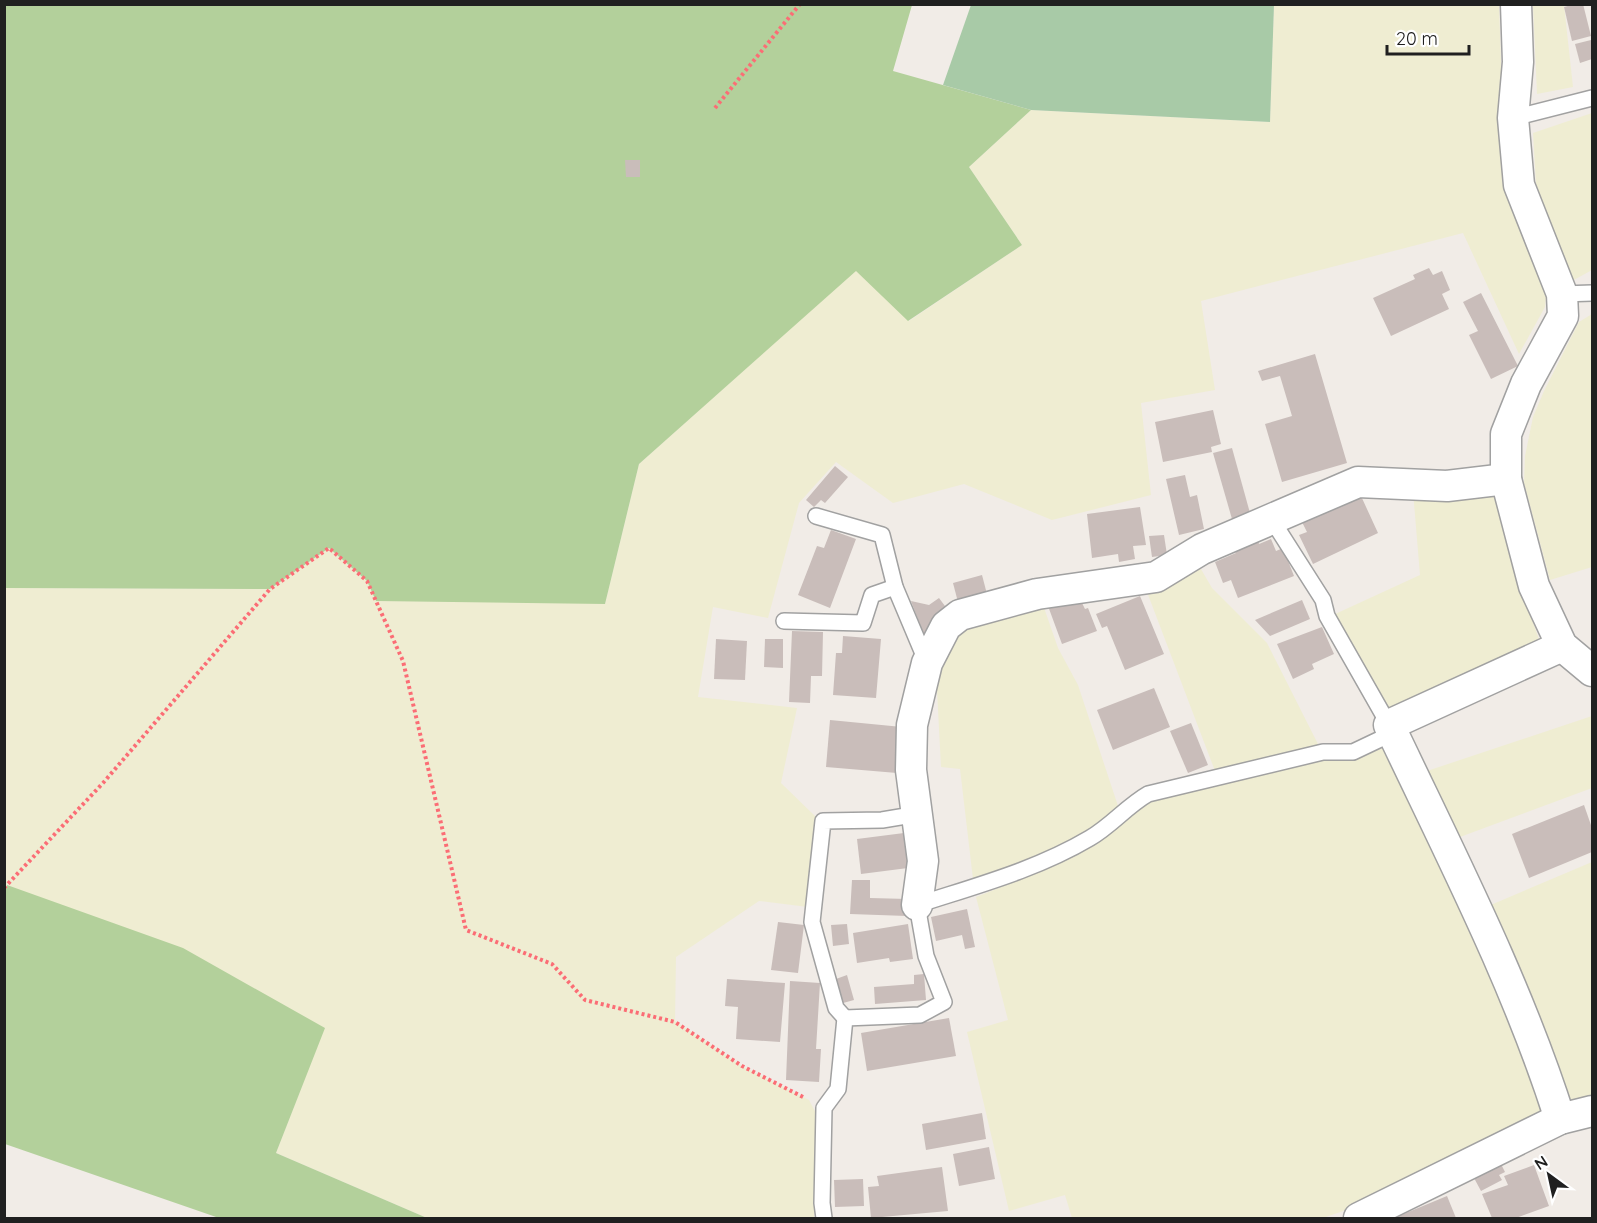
<svg xmlns="http://www.w3.org/2000/svg" width="1597" height="1223" font-family="Quicksand,sans-serif">
<style>
.farmland{fill:#efedd2}
.forest{fill:#b3d09b}
.cemetery{fill:#a8caa7}
.building{fill:#c9bdba}
.lines{fill:none;stroke-linecap:round;stroke-linejoin:round}
.service-casing{stroke:#a1a1a1;stroke-width:18}
.minor-casing{stroke:#a1a1a1;stroke-width:33}
.path{stroke:#fb6d75;stroke-width:4;stroke-dasharray:3 3;stroke-linecap:butt}
.service{stroke:#fff;stroke-width:15}
.minor{stroke:#fff;stroke-width:30}
</style>
<rect width="100%" height="100%" fill="#f1ece7"/>
<g class="farmland">
<polygon points="1274,5 1499,5 1505,174 1547,287 1545,307 1519,354 1463,233 1201,301 1215,390 1141,403 1151,495 1052,520 964,484 893,503 836,462 799,503 768,618 713,607 698,697 797,708 781,783 816,817 808,907 759,901 676,957 675,1021 742,1066 809,1100 818,1117 814,1218 427,1218 276,1153 324,1029 7,885 5,893 5,588 270,589 329,548 367,581 605,604 639,464 856,270 909,321 1022,245 969,167 1031,110 1270,122"/>
<polygon points="1533,5 1564,5 1573,87 1537,94"/>
<polygon points="1592,113 1592,270 1572,281 1536,184 1533,133"/>
<polygon points="1592,314 1592,567 1550,580 1524,483 1525,456 1533,417 1544,391 1579,322"/>
<polygon points="1497,490 1514,568 1542,648 1391,716 1333,615 1420,575 1413,491"/>
<polygon points="1198,564 1212,588 1267,643 1320,748 1215,771 1147,592"/>
<polygon points="1042,602 1058,648 1078,685 1119,809 1100,825 1040,859 973,879 960,769 941,767 936,671 964,622"/>
<polygon points="1592,716 1592,788 1452,840 1421,773"/>
<polygon points="1386,747 1437,845 1461,913 1548,1109 1352,1208 1323,1218 1072,1218 1065,1195 1009,1211 967,1032 1008,1020 976,897 1045,870 1109,834 1152,799 1270,773 1325,758 1348,761"/>
<polygon points="1592,862 1592,1101 1564,1103 1486,907"/>
</g>
<g class="forest">
<polygon points="5,5 912,5 893,71 1031,110 969,167 1022,245 908,321 856,271 639,464 605,604 376,601 367,581 329,548 270,589 5,588"/>
<polygon points="7,885 183,948 325,1028 276,1153 427,1218 219,1218 5,1144 4,893"/>
</g>
<polygon class="cemetery" points="971,5 1274,5 1270,122 1031,110 943,85"/>
<g class="building">
<polygon points="1575,4 1583,4 1591,36 1572,41 1564,7"/>
<polygon points="1591,40 1592,59 1580,63 1575,44"/>
<polygon points="625,160 640,160 640,177 626,177"/>
<polygon points="1429,268 1433,275 1442,271 1450,290 1442,294 1449,309 1391,336 1373,298 1415,279 1413,275"/>
<polygon points="1481,293 1518,366 1491,379 1469,335 1478,331 1463,302"/>
<polygon points="1315,354 1347,463 1282,482 1265,424 1292,416 1280,376 1262,381 1258,371"/>
<polygon points="1213,410 1221,444 1211,447 1212,452 1163,462 1155,422"/>
<polygon points="1232,448 1250,513 1232,519 1213,453"/>
<polygon points="835,466 848,477 825,503 821,500 814,507 806,500"/>
<polygon points="1185,475 1190,497 1197,495 1204,529 1179,535 1166,479"/>
<polygon points="1361,496 1378,533 1313,564 1299,535 1307,532 1301,520 1324,509 1326,513"/>
<polygon points="1140,507 1146,545 1133,546 1135,559 1119,562 1118,554 1092,558 1087,514"/>
<polygon points="831,530 856,539 830,608 798,595 817,546 824,548"/>
<polygon points="1164,535 1167,555 1152,557 1149,536"/>
<polygon points="1271,539 1276,551 1283,548 1294,576 1238,598 1231,580 1223,583 1215,562 1236,553 1234,550 1258,540 1259,544"/>
<polygon points="982,575 988,598 959,606 953,583"/>
<polygon points="1140,596 1164,654 1125,670 1107,626 1102,628 1096,614"/>
<polygon points="939,598 948,610 926,641 911,601 929,605"/>
<polygon points="1080,599 1085,609 1088,608 1097,631 1062,644 1048,606"/>
<polygon points="1302,600 1310,619 1270,636 1255,620"/>
<polygon points="1322,627 1334,654 1312,664 1314,669 1293,679 1277,644"/>
<polygon points="792,631 823,632 822,676 811,676 810,703 789,702"/>
<polygon points="843,636 881,639 876,698 833,695 836,653 842,653"/>
<polygon points="716,639 747,641 745,680 714,679"/>
<polygon points="765,639 783,639 783,668 764,667"/>
<polygon points="1154,688 1170,727 1113,750 1097,710"/>
<polygon points="830,720 902,727 897,773 826,767"/>
<polygon points="1191,723 1208,765 1188,773 1170,731"/>
<polygon points="1584,805 1592,828 1592,852 1529,878 1512,834"/>
<polygon points="904,833 908,868 861,874 857,839"/>
<polygon points="852,880 870,880 870,898 908,899 907,916 850,914"/>
<polygon points="967,909 975,947 965,949 962,935 936,941 931,917"/>
<polygon points="778,922 804,925 798,973 771,970"/>
<polygon points="847,924 849,944 833,946 831,925"/>
<polygon points="908,924 913,959 890,962 889,958 857,963 853,933"/>
<polygon points="924,974 926,1000 875,1004 874,987 914,984 914,975"/>
<polygon points="847,975 854,1000 843,1003 836,979"/>
<polygon points="727,979 785,983 780,1042 736,1039 738,1007 725,1006"/>
<polygon points="790,981 820,983 816,1049 821,1049 819,1082 786,1080"/>
<polygon points="949,1018 956,1056 867,1071 861,1033"/>
<polygon points="982,1113 986,1139 926,1150 922,1124"/>
<polygon points="989,1147 995,1179 959,1186 953,1154"/>
<polygon points="1501,1164 1505,1172 1499,1175 1502,1180 1481,1191 1474,1178"/>
<polygon points="1534,1165 1549,1206 1516,1218 1492,1218 1482,1194 1508,1185 1504,1176"/>
<polygon points="942,1167 948,1211 871,1218 868,1187 879,1186 877,1176"/>
<polygon points="863,1179 864,1206 835,1207 834,1180"/>
<polygon points="1447,1196 1456,1218 1394,1218"/>
</g>
<g class="lines">
<g class="service-casing">
<g id="service">
<polyline points="1513,118 1592,98"/>
<polyline points="1562,294 1592,293"/>
<polyline points="816,516 882,535 895,587 927,663"/>
<polyline points="1272,520 1323,600 1327,616 1389,725"/>
<polyline points="784,621 863,623 872,595 895,587"/>
<polyline points="845,1018 836,1008 812,922 823,821 882,820 918,814"/>
<path d="M824 1218 822 1203 824 1108 838 1089 845 1018 920 1015 944 1002 926 956 917 905C975 886 1036 870 1090 838 1111 826 1127 806 1148 794L1323 752H1353L1393 733"/>
</g>
</g>
<g class="minor-casing">
<g id="minor">
<polyline points="1516,4 1518,62 1513,118 1519,185 1562,294 1563,316 1526,384 1506,434 1506,479 1534,586 1562,646 1592,671"/>
<polyline points="917,905 923,861 911,770 912,725 927,663 946,626 960,615 1037,594 1156,577 1202,549 1358,482 1447,486 1506,479"/>
<path d="M1560 1119C1517 983 1450 854 1389 725L1562 646"/>
<polyline points="1359,1218 1560,1119 1592,1111"/>
</g>
</g>
<g class="path">
<polyline points="715,108 800,4"/>
<polyline points="4,888 103,783 270,589 329,548 367,581 403,661 466,930 552,964 585,1000 675,1022 742,1066 805,1098"/>
</g>
<use href="#service" class="service"/>
<use href="#minor" class="minor"/>
</g>
<rect width="1597" height="1223" fill="none" stroke="#202020" stroke-width="12"/>
<g transform="translate(1549 1175) rotate(327)" stroke="#ffffff" stroke-width="4.5" paint-order="stroke">
<path d="M0-4.5L10 22L0 15L-10 22Z" fill="#202020"/>
<text y="-9" font-size="16" font-weight="bold" text-anchor="middle" fill="#202020">N</text>
</g>
<path d="M1387 45v9h82v-9" fill="none" stroke="#202020" stroke-width="3"/>
<text x="1396" y="45" font-size="18" fill="#202020" stroke="#ffffff" stroke-width="4.5" paint-order="stroke">20 m</text>
</svg>
